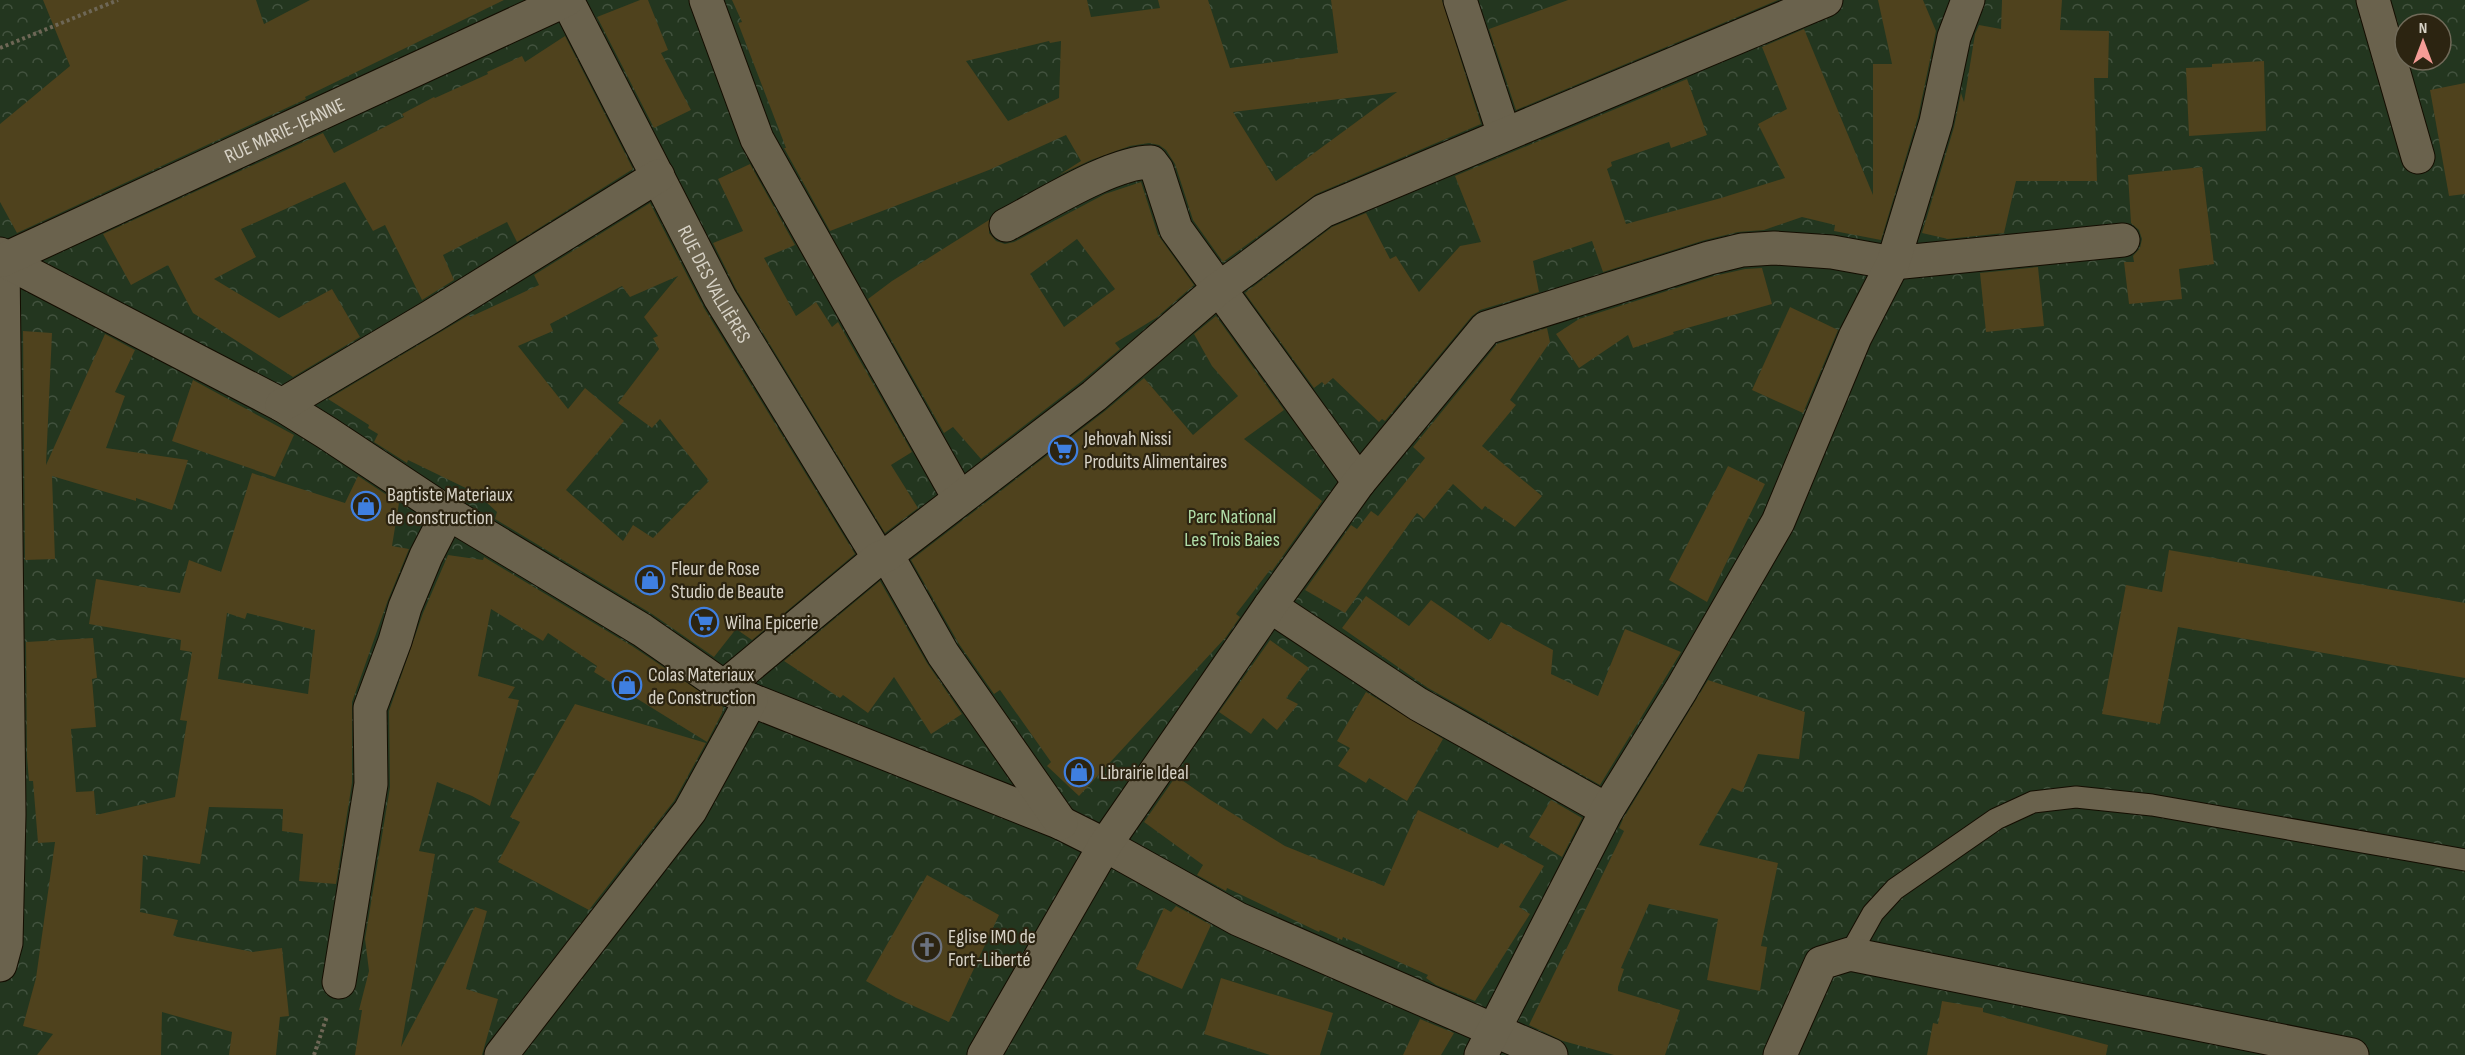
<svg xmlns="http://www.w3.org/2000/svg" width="2465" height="1055" font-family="'Sofia Sans Condensed',sans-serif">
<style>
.park{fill:url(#park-crowns);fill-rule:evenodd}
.building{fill:#4f421d;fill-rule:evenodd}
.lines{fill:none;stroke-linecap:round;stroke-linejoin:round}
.service-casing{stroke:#140d00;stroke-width:23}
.minor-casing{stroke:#140d00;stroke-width:35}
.path{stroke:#6e6756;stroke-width:4;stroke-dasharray:3 3;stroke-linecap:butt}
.service{stroke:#6a624d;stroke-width:21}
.minor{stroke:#6a624d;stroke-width:33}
.labels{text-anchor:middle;stroke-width:4.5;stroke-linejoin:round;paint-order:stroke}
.street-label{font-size:20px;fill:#d7d2c6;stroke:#2c2411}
.poi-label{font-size:20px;fill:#d7d2c6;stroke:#2c2411;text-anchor:start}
.park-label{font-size:20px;fill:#b0dda8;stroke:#2c2411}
</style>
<defs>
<pattern id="park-crowns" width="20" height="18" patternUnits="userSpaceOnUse" patternTransform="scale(1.5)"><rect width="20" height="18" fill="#23361f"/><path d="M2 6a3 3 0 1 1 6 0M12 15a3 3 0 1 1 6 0" fill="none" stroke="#42523e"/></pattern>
</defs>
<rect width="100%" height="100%" fill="#2c2411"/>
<path class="park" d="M0 0H2465V1055H0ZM2405 24H2441V60H2405Z"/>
<g class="building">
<polygon points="43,0 256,0 264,24 310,0 504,0 305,97 306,99 17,233 0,202 0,124 70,66"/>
<polygon points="640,0 648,0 668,50 661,53 691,110 654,128 597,17"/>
<path d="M732 0H1087L1091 17 1160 8 1158 0H1208L1230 68 1338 53 1331 0H1442L1481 124 1316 194 1223 262 1193 220 1175 164 1166 150 1159 145 1149 143 1130 146 1091 160 1059 175 1081 161 1066 135 989 170 830 231 784 148H786L738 23 742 22ZM1049 41 1050 43 1061 41 1059 98 1008 121 966 61ZM1397 92 1276 181 1233 112Z"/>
<polygon points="1568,0 1778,0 1516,110 1489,29"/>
<polygon points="1878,0 1923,0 1936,31 1918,117 1881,240 1834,231 1835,225 1802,217 1764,230 1738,232 1705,240 1603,272 1592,241 1533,261 1539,292 1480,310 1472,316 1385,421 1382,419 1379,422 1333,378 1325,385 1322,382 1314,388 1245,293 1332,227 1366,213 1390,259 1396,256 1419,292 1460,246 1481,242 1455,176 1687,79 1707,135 1671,148 1669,142 1611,162 1612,166 1607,169 1626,224 1721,198 1785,178 1758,124 1787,109 1762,47 1804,29 1873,195 1873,64 1892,64"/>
<polygon points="2002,0 2062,0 2060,30 2109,31 2108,78 2094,78 2097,181 2016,181 2004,233 1948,239 1922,233 1954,127 1961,93 1964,102 1975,34 1979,25 2001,29"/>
<polygon points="565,36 633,169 517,242 507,222 443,255 454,280 422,300 385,225 373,231 345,182 241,229 256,257 214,279 279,318 332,289 360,337 293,377 193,313 168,265 131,285 103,234 323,133 334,153 404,117 402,114 434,97 435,98 488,74 487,72 522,56 525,62"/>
<polygon points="2264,61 2266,131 2189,136 2186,68 2212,67 2212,64"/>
<polygon points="2465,83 2465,194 2449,196 2430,90"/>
<polygon points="750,164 795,245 764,258 796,316 816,302 832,327 838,322 912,452 891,465 918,508 885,533 736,289 713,243 743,231 718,179"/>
<polygon points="2202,167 2214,264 2179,269 2182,299 2129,304 2124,262 2134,262 2133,256 2140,248 2142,239 2139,230 2131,223 2128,175"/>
<path d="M1141 182 1158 235 1194 285 1156 318 1115 343 1120 349 1082 381 981 459 953 427 944 433 868 299 892 281 989 220V233L996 241 1005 244 1014 242 1105 194ZM1077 239 1115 289 1064 327 1030 274Z"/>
<path d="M650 203 704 308 855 554 752 640 736 629 714 657 652 614 495 519 497 512 476 493 408 460 407 463 374 442 378 434 368 428 369 425 328 399 469 315 470 317 539 285 534 275ZM678 276 644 317 658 336 653 338 659 349 618 403 652 428 660 419 709 481 653 538 633 525 623 541 566 490 624 421 585 388 568 409 518 346 553 331 550 324 622 286 630 297Z"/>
<polygon points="2038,267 2044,326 1986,332 1980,273"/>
<polygon points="1762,268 1772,304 1673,332 1674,334 1633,348 1628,335 1579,368 1556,334 1579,319 1714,276 1745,269"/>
<polygon points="1790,307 1838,330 1803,413 1752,390"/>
<polygon points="1216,316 1284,410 1244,439 1322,501 1272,571 1270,570 1236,614 1240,617 1226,637 1079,796 1047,766 1051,762 1000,690 994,694 959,644 911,560 1105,411 1144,378 1193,435 1238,396 1212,366 1194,334"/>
<polygon points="1547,328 1550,342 1510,400 1516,405 1482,446 1542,496 1515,527 1485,506 1482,510 1453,484 1424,519 1417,513 1345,613 1305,590 1351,525 1357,529 1371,511 1378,516 1425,458 1413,447 1497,344"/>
<polygon points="23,331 52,333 46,465 105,334 135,350 115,392 125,396 106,448 188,460 172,510 136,498 136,501 52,476 55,559 25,560"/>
<polygon points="193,380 294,435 275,477 172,441"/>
<polygon points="1728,466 1765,484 1707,602 1669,580"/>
<path d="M252 473 345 503 358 476 399 503 392 546 409 549 388 600 352 702V783L336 884 299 881 303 834 282 831 283 809 209 807 200 864 143 855 140 912 178 920 173 936 253 952 282 948 289 1016 280 1017 276 1055H229L232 1032 162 1012 161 1055H37L53 1034 23 1026 36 978 55 842 38 843 33 781H29L27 757 26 642 93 638 97 678 92 679 96 727 71 729 76 792 94 791 96 815 175 797 187 721 180 720 192 652 180 650 181 640 89 624 96 579 180 593 189 560 221 572ZM227 613 245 619 247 613 315 630 308 694 218 679Z"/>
<polygon points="2169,550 2465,603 2465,678 2178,627 2160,724 2102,714 2126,585 2162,592"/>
<polygon points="448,555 483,560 484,557 632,646 723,707 722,713 707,742 594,672 597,666 548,633 543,641 491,609 478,676 515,687 508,698 519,700 490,806 472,796 437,782 419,851 435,854 401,1047 475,907 487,911 466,989 498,999 482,1055 355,1055 362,1010 359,1010 369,971 365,939 390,787 389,711 423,613"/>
<polygon points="880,581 927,663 962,714 931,734 894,677 868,713 843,695 840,698 784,661"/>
<polygon points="1366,596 1409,626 1431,600 1490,641 1501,622 1553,650 1551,674 1598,696 1625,629 1681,652 1600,785 1428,688 1342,628"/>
<polygon points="1270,640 1309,668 1286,698 1298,704 1277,730 1263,718 1251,734 1219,712"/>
<polygon points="1708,680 1805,712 1799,759 1758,754 1742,792 1732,788 1699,845 1778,863 1761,946 1767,947 1760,991 1707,980 1718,919 1649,904 1621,968 1624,969 1618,987 1618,991 1680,1010 1665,1055 1614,1055 1563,1041 1529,1025 1624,831 1619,828 1623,819"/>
<polygon points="1366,692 1443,739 1407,801 1369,778 1366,783 1338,766 1350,748 1337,741"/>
<polygon points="575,704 706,743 674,801 589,910 498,862 520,822 510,817"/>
<polygon points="1176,776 1209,799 1285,846 1384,886 1418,810 1498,848 1501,843 1544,866 1519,907 1530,914 1475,1001 1436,985 1426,978 1428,975 1343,937 1342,940 1320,930 1319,932 1227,888 1226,891 1197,875 1203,865 1144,822"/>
<polygon points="1551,800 1582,818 1562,857 1529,837"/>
<polygon points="927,875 999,915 949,1022 896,998 866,981"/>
<polygon points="1176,906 1211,925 1182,989 1136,969 1164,908 1171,912"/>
<polygon points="1221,978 1333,1013 1320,1055 1270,1055 1204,1034"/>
<polygon points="1942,1001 1983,1008 1983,1012 2108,1045 2106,1055 1927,1055 1933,1023 1938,1024"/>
<polygon points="1420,1019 1454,1033 1441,1055 1403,1055"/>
</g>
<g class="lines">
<g class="service-casing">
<polyline id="service" points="1850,954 1873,913 1895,889 1996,819 2033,802 2076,797 2152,805 2465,860"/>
</g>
<g class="minor-casing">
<g id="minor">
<path id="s1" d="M567 0 720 298 879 558"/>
<polyline points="706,0 757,139 959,498"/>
<polyline points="1460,0 1504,134"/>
<polyline points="2373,0 2418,157"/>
<path d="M1006 225C1043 206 1112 162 1151 162L1157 170 1176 229 1359 482"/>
<polyline points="0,254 3,260 9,814 6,943 0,965"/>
<polyline points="3,260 282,405 327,433 448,513 642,630 724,687 751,700 1061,823 1105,845 1238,919 1551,1055"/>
<path id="s2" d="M3 260 566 0"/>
<polyline points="282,405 432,316 658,176"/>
<polyline points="887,555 943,654 1061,823"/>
<polyline points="1270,606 1418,704 1607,810"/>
<polyline points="724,687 879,558 887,555 1094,396 1218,289 1246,269 1323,211 1826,0"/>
<polyline points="339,982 371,784 370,708 395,641 405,607 426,556 448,513"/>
<polyline points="501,1055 690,811 751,700"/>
<polyline points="984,1055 1105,845 1270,606 1359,482 1486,328 1709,258 1742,250 1774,248 1832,252 1893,263 2123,240"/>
<polyline points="1481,1055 1607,810 1681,690 1778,522 1855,337 1893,263 1936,122 1954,37 1968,0"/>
<polyline points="1780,1055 1821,963 1850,954 2352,1055"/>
</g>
</g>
<g class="path">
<polyline points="0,48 118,0"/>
<polyline points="314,1055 327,1016"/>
</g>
<use href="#service" class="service"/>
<use href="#minor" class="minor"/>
</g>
<defs>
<g id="supermarket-ring" transform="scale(1.5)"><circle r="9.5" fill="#2c2411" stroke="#3f7fe0" stroke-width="1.5"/><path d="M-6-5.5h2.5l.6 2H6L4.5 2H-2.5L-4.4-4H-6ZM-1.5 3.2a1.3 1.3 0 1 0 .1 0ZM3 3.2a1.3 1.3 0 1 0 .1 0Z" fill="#3f7fe0"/></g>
<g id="shop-ring" transform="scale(1.5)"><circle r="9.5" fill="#2c2411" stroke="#3f7fe0" stroke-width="1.5"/><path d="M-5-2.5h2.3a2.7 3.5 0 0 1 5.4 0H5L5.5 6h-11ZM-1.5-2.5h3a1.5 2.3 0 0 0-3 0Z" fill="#3f7fe0"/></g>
<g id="church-ring" transform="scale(1.5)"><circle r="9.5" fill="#2c2411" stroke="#6b7280" stroke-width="1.5"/><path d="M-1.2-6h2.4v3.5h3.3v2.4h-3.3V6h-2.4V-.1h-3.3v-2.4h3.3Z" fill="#6b7280"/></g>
</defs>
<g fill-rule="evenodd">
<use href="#supermarket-ring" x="1063" y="450"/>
<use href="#shop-ring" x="366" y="506"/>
<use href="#shop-ring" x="650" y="580"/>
<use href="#supermarket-ring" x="704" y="622"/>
<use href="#shop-ring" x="627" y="685"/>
<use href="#shop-ring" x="1079" y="772"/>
<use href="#church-ring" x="927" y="947"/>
</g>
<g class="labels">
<g class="street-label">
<text dy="7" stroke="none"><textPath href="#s2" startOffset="310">RUE MARIE-JEANNE</textPath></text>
<text dy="7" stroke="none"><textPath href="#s1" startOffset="320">RUE DES VALLIÈRES</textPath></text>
</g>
<g class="poi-label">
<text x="1084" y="445">Jehovah Nissi<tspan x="1084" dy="23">Produits Alimentaires</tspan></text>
<text x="387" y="501">Baptiste Materiaux<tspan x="387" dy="23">de construction</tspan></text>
<text x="671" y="575">Fleur de Rose<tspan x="671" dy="23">Studio de Beaute</tspan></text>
<text x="725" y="629">Wilna Epicerie</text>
<text x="648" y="681">Colas Materiaux<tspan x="648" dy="23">de Construction</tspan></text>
<text x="1100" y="779">Librairie Ideal</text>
<text x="948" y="943">Eglise IMO de<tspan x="948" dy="23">Fort-Liberté</tspan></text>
</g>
<g class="park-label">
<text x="1232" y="523">Parc National<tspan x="1232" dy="23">Les Trois Baies</tspan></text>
</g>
</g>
<g transform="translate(2423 42)"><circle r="28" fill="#2c2411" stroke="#706a59" stroke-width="1.5"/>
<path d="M0-4.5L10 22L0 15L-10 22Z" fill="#f59c96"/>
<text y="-9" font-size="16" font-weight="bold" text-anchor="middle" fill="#d7d2c6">N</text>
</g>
</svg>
